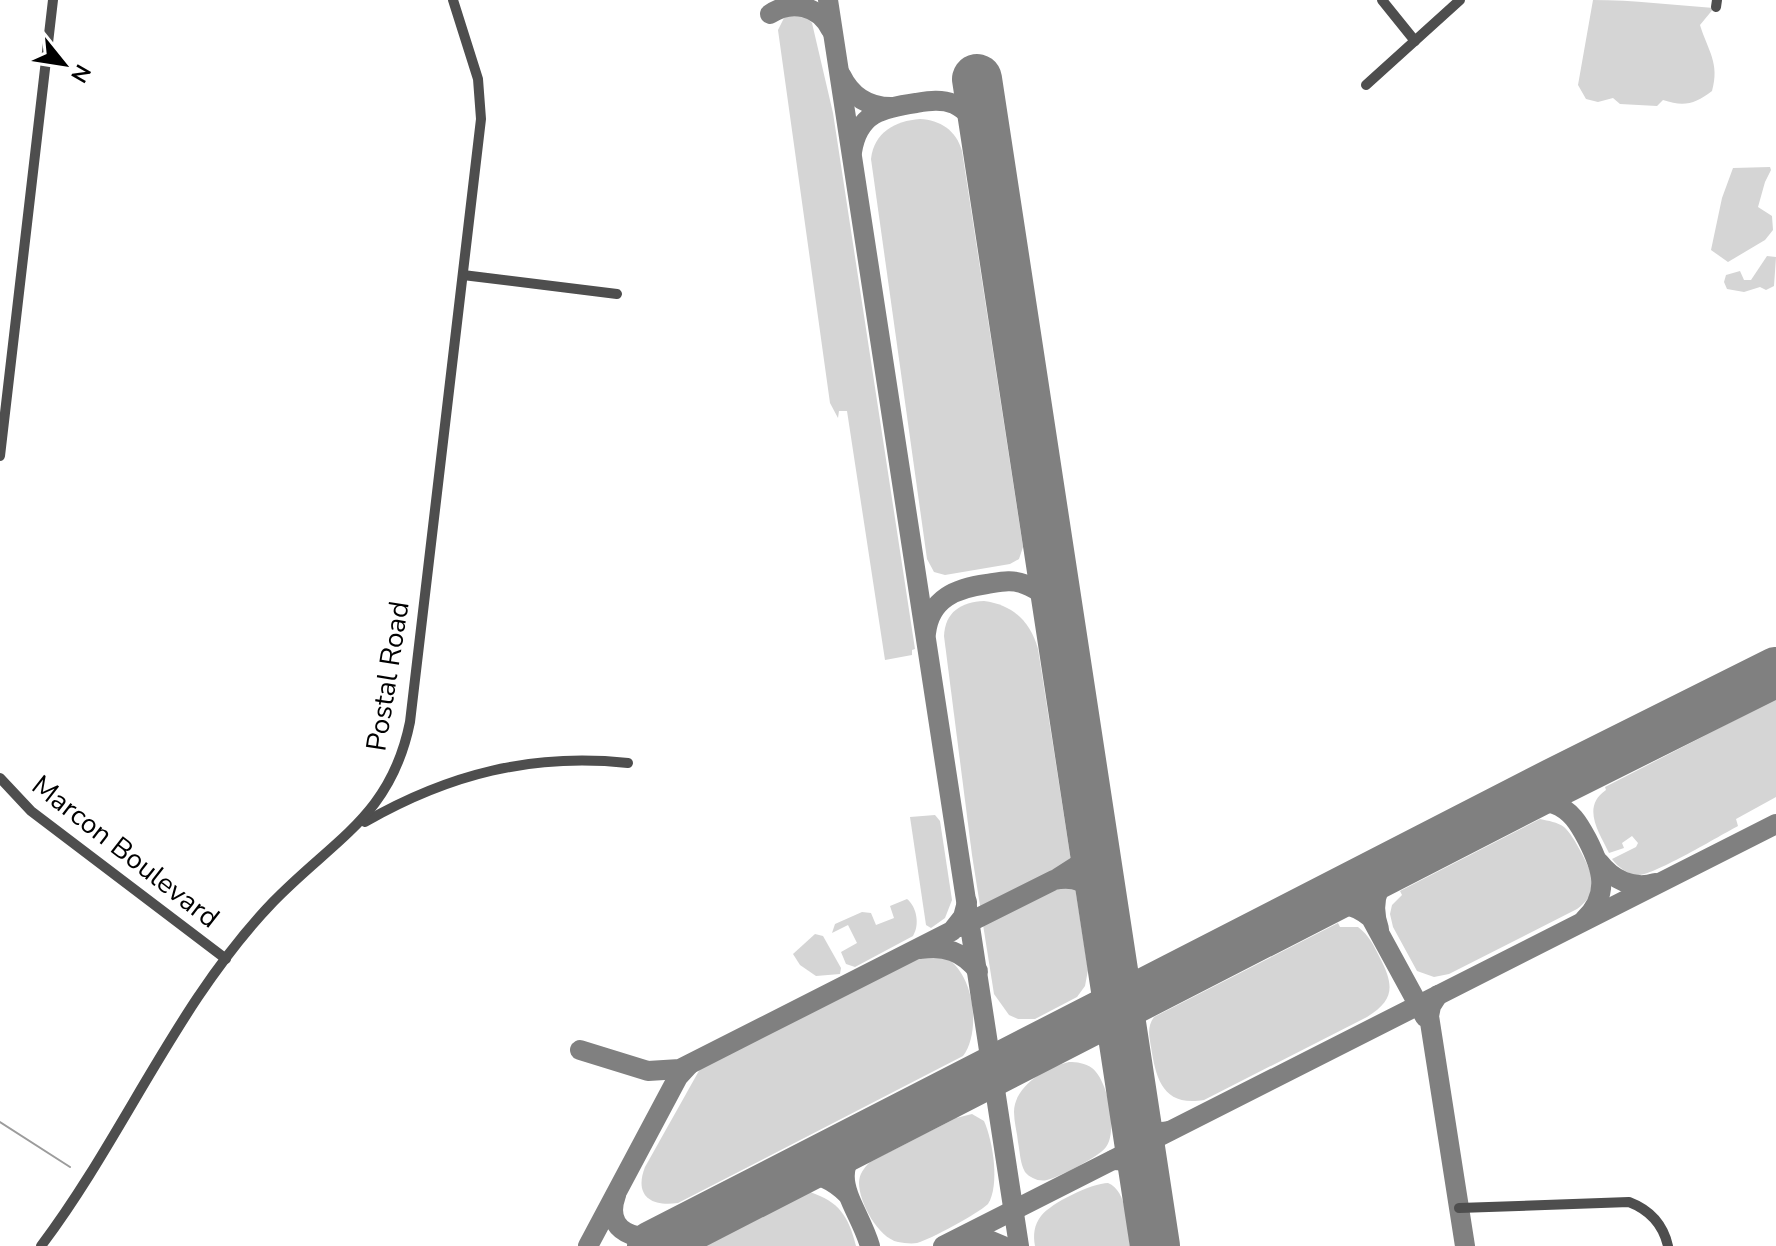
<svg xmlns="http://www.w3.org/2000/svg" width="1776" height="1246" font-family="'Nunito Sans',sans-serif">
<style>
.green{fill:#d5d5d5}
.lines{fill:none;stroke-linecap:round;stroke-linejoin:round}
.stream{stroke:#9c9c9c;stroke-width:2}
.taxiway{stroke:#808080;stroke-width:20}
.runway{stroke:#808080;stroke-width:50}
.minor{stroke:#4e4e4e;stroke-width:10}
.labels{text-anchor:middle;stroke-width:7;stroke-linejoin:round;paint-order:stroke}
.street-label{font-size:28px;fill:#000;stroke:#fff}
</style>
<rect width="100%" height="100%" fill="#fff"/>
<g class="green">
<path d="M1593 0C1634 0 1673 5 1714 8L1700 25C1708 51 1720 63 1712 91 1695 104 1684 107 1663 100L1657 106 1620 104 1613 98 1598 102 1586 99 1578 85Z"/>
<polygon points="794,13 805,16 812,23 833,113 915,649 912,650 912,655 885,660 847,411 839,411 838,418 830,403 778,30 785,16"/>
<path d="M920 119C940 120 956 130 962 151L1023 547 1019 559 1010 564 945 575 934 572 927 559 871 159C874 132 895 121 920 119Z"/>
<polygon points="1770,167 1771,170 1765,182 1758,207 1772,216 1773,230 1765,240 1728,262 1711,250 1722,198 1733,168"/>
<polygon points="1767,256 1776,257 1774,286 1766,290 1760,287 1744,292 1727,289 1724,282 1726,275 1740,271 1744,280 1751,280"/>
<path d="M984 601C1013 605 1030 621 1038 649L1088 970 1085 986 1077 997 1035 1019H1018L1009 1015 994 994 972 855 944 636C945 612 961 602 984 601Z"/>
<path d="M1776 699V797L1736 819 1738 826C1721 835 1654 875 1639 875 1628 875 1618 867 1612 859L1636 847 1638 843 1632 836 1622 843 1624 848 1609 853C1599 832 1581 807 1606 790L1605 787Z"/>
<polygon points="935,815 940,821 952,900 945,918 931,928 926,925 910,817"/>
<path d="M1540 819C1549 821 1557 822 1564 827 1573 834 1593 872 1593 883 1593 895 1585 903 1577 909L1449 974 1434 977 1417 971 1393 927 1390 914 1392 905 1402 895 1400 891Z"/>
<path d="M907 899C917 907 920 925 913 936L855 967 846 964 841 952 857 943 848 925 832 933 835 924 862 912 871 913 876 925 894 918 890 906Z"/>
<path d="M1338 923 1340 927H1358C1369 935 1374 946 1380 958 1394 985 1395 1000 1367 1017L1204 1100C1163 1107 1156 1079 1151 1047 1149 1035 1147 1027 1154 1017Z"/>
<polygon points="815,934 823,936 841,968 840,974 816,976 800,965 793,954"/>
<path d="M937 954C973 963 983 1030 963 1056L678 1203C650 1207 634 1195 645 1167L700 1069 923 955Z"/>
<path d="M1069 1062C1077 1062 1085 1063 1092 1068 1108 1080 1118 1131 1106 1147 1099 1157 1059 1177 1047 1180 1039 1182 1030 1178 1025 1172 1020 1163 1020 1152 1018 1142 1017 1132 1014 1122 1014 1112 1014 1086 1047 1067 1069 1062Z"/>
<path d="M972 1114 984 1121C993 1141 1000 1185 988 1204 977 1214 931 1239 917 1243 911 1244 904 1243 898 1242 878 1238 859 1202 859 1183 859 1174 864 1168 870 1162L956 1118Z"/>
<path d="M1108 1183C1128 1191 1127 1227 1130 1246H1035C1033 1235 1034 1225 1041 1216 1051 1203 1092 1183 1108 1183Z"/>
<path d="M810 1192C839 1202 848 1215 856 1246H705Z"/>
</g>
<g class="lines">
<polyline class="stream" points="0,1122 70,1167"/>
<g class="taxiway">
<polyline points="828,0 1019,1246"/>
<path d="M770 14C791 0 819 5 831 30"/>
<path d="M841 75C851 96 867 107 891 107"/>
<path d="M852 152C858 113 882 108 916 103 929 101 941 99 954 104 967 110 977 123 986 135"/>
<path d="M926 633C930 598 957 588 987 584 1000 582 1012 579 1024 584 1042 590 1050 602 1058 618"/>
<polyline points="1766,678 1776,676"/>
<path d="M1504 809C1521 804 1536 798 1554 804 1571 810 1579 824 1587 839 1602 868 1611 894 1584 920"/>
<path d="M1599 862C1612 879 1633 890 1655 883"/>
<polyline points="1058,878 1083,862 1093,843"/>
<path d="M1308 910C1333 902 1351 901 1371 918L1425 1017"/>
<path d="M960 927 1054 880C1075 876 1089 882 1101 899"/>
<path d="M1379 929C1368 896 1381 879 1406 860"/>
<path d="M921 949C945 945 963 952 978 971"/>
<polyline points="1438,995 1431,1006 1429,1016 1465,1246"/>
<polyline points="580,1050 648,1071 680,1069 952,931 963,917 967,902"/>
<path d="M960 1087C975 1078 991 1072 990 1052"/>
<path d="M1135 1114C1144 1128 1152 1135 1169 1131"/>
<path d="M867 1136C822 1176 857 1202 870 1246"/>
<polyline points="1113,1160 1132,1161 1144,1175"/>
<path d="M790 1175C812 1170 831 1178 847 1194"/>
<path d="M616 1195C602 1234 639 1241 668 1237"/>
<polyline points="963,1238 984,1238 1003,1246"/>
<polyline points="588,1246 678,1077 689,1065"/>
<polyline points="943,1246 1776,824"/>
</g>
<g class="runway">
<polyline points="977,79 1155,1246"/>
<polyline points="652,1246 1554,783 1776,672"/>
</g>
<g class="minor">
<polyline points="1382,0 1415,41"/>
<polyline points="1716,7 1717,0"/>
<polyline points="1366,85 1460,0"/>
<polyline points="463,275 617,294"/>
<polyline points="0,456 53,0"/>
<polyline points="0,778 31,811 226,959"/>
<path d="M365 822C449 774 531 753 628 763"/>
<path d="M1459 1208 1629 1202C1650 1210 1663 1224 1668 1246"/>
<path d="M41 1246C124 1136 177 1002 273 902 334 839 391 816 410 722L481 119 478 79 453 0"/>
</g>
</g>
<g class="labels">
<g class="street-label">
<text transform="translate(387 676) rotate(-81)" y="10">Postal Road</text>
<text transform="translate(126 851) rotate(38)" y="10">Marcon Boulevard</text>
</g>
</g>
<g transform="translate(64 64) rotate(120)" stroke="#ffffff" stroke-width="6" paint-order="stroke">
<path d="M0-6L14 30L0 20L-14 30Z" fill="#000000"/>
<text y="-12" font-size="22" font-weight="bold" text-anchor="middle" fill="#000000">N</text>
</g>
</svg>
